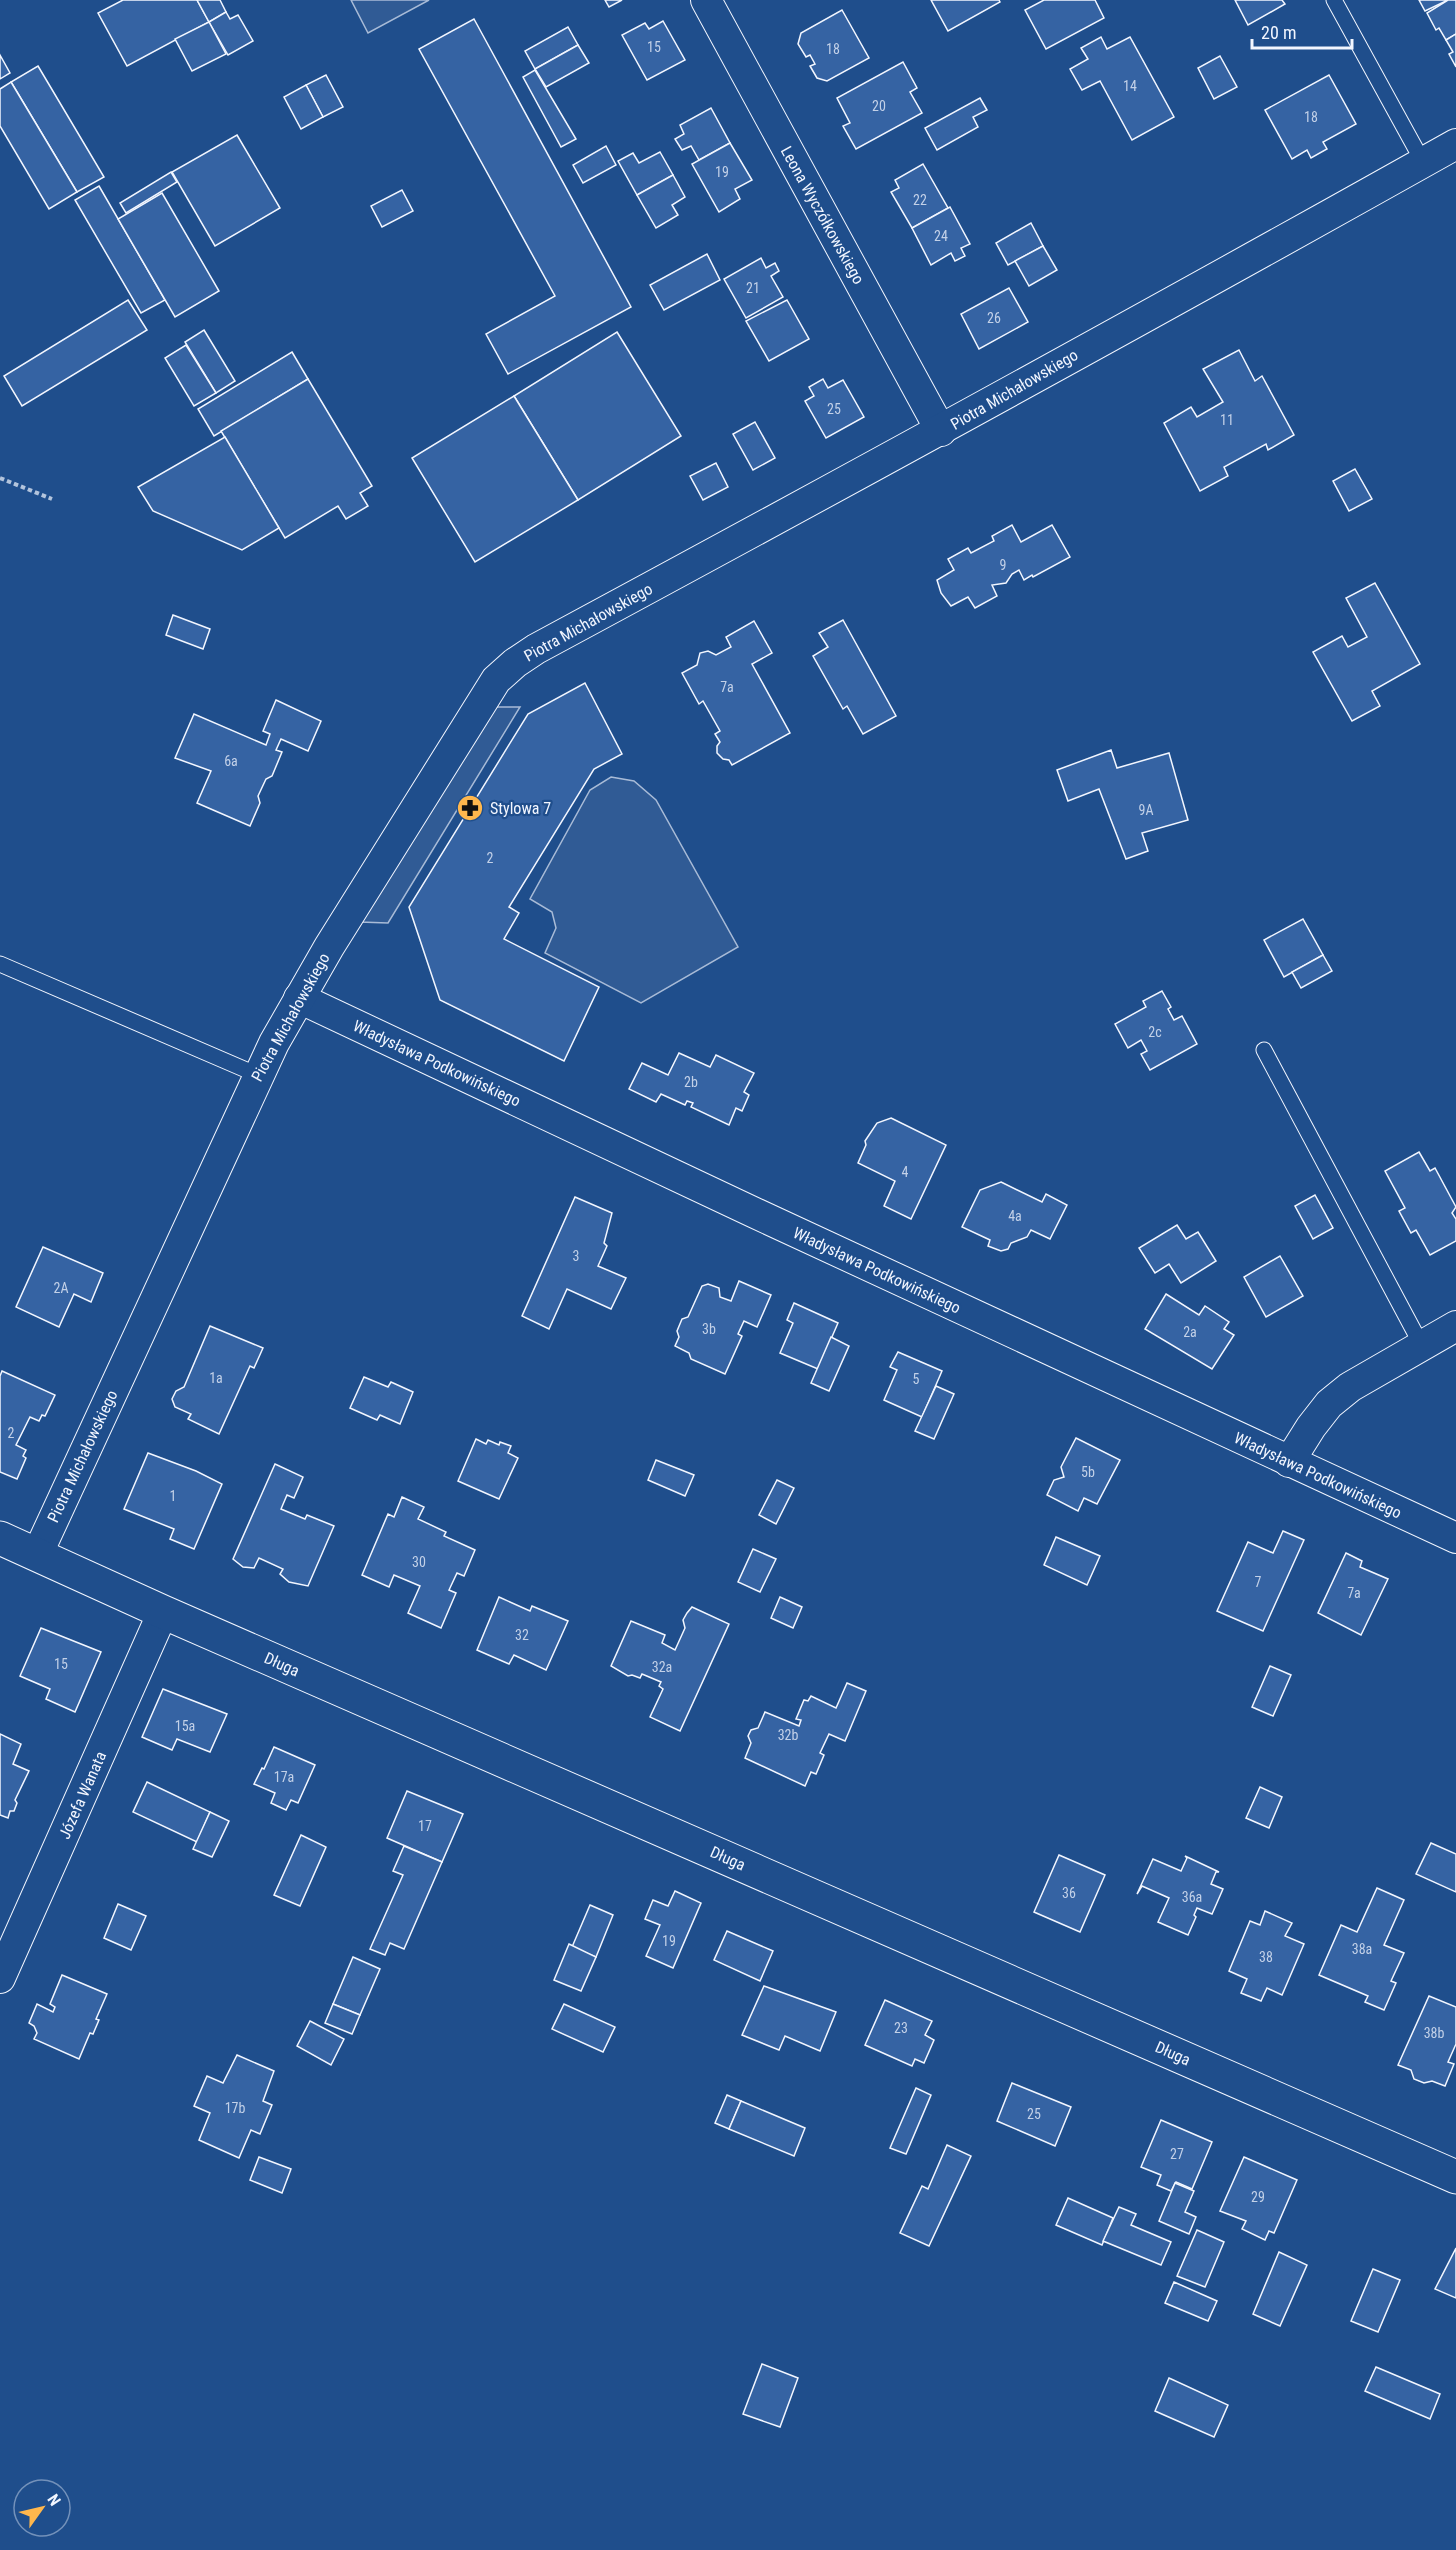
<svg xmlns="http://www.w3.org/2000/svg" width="1456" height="2550" font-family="'Roboto Condensed',sans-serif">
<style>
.built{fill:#305b95;stroke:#a8bbd7;stroke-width:1.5}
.building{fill:#3563a3;stroke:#f2f6ff;stroke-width:1.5}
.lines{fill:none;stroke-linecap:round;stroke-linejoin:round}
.service-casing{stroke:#f2f6ff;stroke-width:17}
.minor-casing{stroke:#f2f6ff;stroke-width:32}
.tertiary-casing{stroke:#f2f6ff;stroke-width:35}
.path{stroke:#b3c4dc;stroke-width:4;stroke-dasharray:4.5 3;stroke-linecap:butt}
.service{stroke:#1f4e8c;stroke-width:15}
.minor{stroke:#1f4e8c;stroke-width:30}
.tertiary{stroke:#1f4e8c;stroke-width:33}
.labels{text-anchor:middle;stroke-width:4.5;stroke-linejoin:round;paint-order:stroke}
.number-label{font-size:14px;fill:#c3d1e8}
.street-label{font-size:16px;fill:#f2f6ff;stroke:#1f4e8c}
.poi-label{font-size:16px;fill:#f2f6ff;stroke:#1f4e8c;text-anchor:start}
</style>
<rect width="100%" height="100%" fill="#1f4e8c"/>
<g class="built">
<polygon points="351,0 429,0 368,33"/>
<polygon points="493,707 520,707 388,923 360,922"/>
<polygon points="611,777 634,781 656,800 738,947 641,1003 545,953 556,928 552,912 530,899 590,790"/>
</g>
<g class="building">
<polygon points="123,0 197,0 209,22 127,66 98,13"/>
<polygon points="197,0 220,0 226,12 209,22"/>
<polygon points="605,0 622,0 609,7"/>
<polygon points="931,0 999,0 1000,2 948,31"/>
<polygon points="1044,0 1095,0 1104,18 1046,49 1025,10"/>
<polygon points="1235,0 1282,0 1285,4 1248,25"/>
<polygon points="1419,0 1448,0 1425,11"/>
<polygon points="1448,0 1456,0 1456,34 1446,40 1439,28 1436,30 1427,13"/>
<polygon points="842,10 869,58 827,81 817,78 810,66 815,64 810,55 806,57 798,44 801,33"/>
<polygon points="226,12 230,19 238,15 253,41 228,55 209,22"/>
<polygon points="474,19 631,307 508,374 486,334 555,296 419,49"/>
<polygon points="663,21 685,60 647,80 622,35 645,23 649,29"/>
<polygon points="209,22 226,54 192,71 175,39"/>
<polygon points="568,27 578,45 535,69 525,51"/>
<polygon points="1456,34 1456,67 1449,54 1453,52 1446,40"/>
<polygon points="1101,37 1107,49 1130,37 1174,117 1132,140 1100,81 1082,90 1070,69 1088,59 1081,48"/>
<polygon points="578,45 589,63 546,87 535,69"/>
<polygon points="0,55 10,73 0,79"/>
<polygon points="1220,56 1237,87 1214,99 1198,68"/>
<polygon points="903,62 917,88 910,92 922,113 856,149 843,126 850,123 837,98"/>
<polygon points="38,66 104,177 77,192 11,82"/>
<polygon points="535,70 576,139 561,147 523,77"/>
<polygon points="326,75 343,107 323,117 306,85"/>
<polygon points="1329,75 1356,124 1323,142 1327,149 1311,158 1307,150 1292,159 1265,110"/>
<polygon points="11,82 77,192 49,209 0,126 0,89"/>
<polygon points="306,85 323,117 301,129 284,97"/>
<polygon points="980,98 987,110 973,117 978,127 937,150 925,128"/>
<polygon points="711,108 730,143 699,160 691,146 682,150 675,139 684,134 680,125"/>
<polygon points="237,135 280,208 215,246 172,172"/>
<polygon points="730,143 752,180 735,189 740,199 719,212 692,164"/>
<polygon points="606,146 616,165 583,183 573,165"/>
<polygon points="660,152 673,175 637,195 618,161 633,153 639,163"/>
<polygon points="923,164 948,208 912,228 891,192 899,188 895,180"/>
<polygon points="171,172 177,182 126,213 120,203"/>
<polygon points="673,175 685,197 672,205 678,215 656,228 637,195"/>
<polygon points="99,186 165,300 141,313 75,200"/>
<polygon points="402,190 413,211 382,227 371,206"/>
<polygon points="162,193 219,291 175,317 118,219"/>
<polygon points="950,207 970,244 961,248 965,256 955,261 951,253 931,265 912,228"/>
<polygon points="1031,223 1043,246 1008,265 996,243"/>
<polygon points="1043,246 1057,270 1029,286 1015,261"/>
<polygon points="707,254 720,280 664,310 650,285"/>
<polygon points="761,258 766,268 775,263 779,271 771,276 783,297 746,318 724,279"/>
<polygon points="1009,288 1028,322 979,349 961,314"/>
<polygon points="128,300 147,330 22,406 4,376"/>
<polygon points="787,300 809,339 769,361 746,321"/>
<polygon points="204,330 235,381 216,393 185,342"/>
<polygon points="617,332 681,436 578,500 514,396"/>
<polygon points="186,345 216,393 194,406 165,358"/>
<polygon points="1239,350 1255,381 1262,376 1294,435 1268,450 1266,444 1224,467 1228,476 1200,491 1164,423 1191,407 1197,417 1223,402 1203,369"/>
<polygon points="292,352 308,379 214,436 198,409"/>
<polygon points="308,379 372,486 360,493 368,506 346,519 338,506 285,538 221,431"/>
<polygon points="823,379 828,388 843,380 864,417 826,438 805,401 814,396 809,387"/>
<polygon points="514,396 578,500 475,562 412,458"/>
<polygon points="755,422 775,458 753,470 733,434"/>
<polygon points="225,437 279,528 242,550 153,511 138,487"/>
<polygon points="716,463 728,487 703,500 690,476"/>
<polygon points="1355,469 1372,499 1349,511 1333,481"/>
<polygon points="1012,525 1021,542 1052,525 1070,557 1033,577 1032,575 1024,580 1019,570 1012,574 1006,583 992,585 997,596 975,608 968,597 951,606 941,593 937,580 954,570 948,559 968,548 971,553 994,541 992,536"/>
<polygon points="1375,583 1420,664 1372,691 1380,706 1352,721 1313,652 1342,636 1348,647 1367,637 1346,598"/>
<polygon points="173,615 210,629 203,649 166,635"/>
<polygon points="843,620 896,716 863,734 847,706 843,709 813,656 828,647 819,633"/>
<polygon points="754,621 772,653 752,664 790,733 732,765 729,760 723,759 717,753 717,746 720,742 715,734 720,731 703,701 699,704 682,673 697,665 700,653 708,651 716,655 731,647 726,637"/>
<polygon points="585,683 622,754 594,769 509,907 519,913 504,939 599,987 564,1061 440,1000 409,907 528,714"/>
<polygon points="276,700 321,721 308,751 281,739 276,750 282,752 272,776 266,779 258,796 260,803 250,826 197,803 211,771 175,758 194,714 266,745 270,734 263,731"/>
<polygon points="1111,750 1117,768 1169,753 1188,820 1142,833 1148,851 1126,859 1099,789 1068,801 1057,770"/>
<polygon points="1303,919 1323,955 1284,977 1264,940"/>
<polygon points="1323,955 1332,971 1301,988 1292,972"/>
<polygon points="1162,991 1171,1007 1168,1009 1174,1020 1182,1016 1197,1044 1150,1070 1141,1054 1147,1051 1141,1040 1128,1048 1115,1024 1146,1007 1143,1001"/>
<polygon points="679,1053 710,1067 716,1055 754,1073 744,1092 749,1095 742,1111 736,1108 729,1125 691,1107 693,1103 687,1101 685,1105 661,1094 656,1102 629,1089 642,1063 668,1075"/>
<polygon points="891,1118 946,1145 911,1219 884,1206 895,1181 858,1163 866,1145 865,1141 877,1123"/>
<polygon points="1419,1152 1430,1171 1435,1168 1456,1207 1452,1213 1456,1219 1456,1241 1430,1255 1416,1230 1411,1233 1399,1211 1405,1208 1385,1171"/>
<polygon points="1001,1182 1042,1202 1046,1194 1067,1205 1050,1239 1031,1230 1027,1237 1011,1243 1008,1249 1001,1251 988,1246 990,1240 962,1227 980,1190"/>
<polygon points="1315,1195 1333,1228 1313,1239 1295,1206"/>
<polygon points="575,1197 612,1213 604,1243 607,1246 598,1266 626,1278 611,1309 567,1289 549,1329 522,1316"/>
<polygon points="1177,1225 1186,1239 1198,1232 1216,1261 1181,1283 1169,1264 1155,1273 1139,1248"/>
<polygon points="43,1247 103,1273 91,1302 74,1294 59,1327 16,1307"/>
<polygon points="1280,1256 1303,1296 1266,1317 1244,1277"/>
<polygon points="739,1281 771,1295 757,1327 744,1321 738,1334 742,1336 725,1374 691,1359 689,1353 675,1346 679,1337 677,1331 682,1319 688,1317 702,1286 708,1284 719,1288 720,1297 731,1301"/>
<polygon points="1166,1294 1199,1315 1205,1306 1229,1322 1224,1329 1234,1335 1212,1369 1145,1329"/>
<polygon points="794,1303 838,1323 818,1369 780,1353 793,1323 787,1320"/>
<polygon points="210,1326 263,1348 254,1368 250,1366 219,1434 188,1419 191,1414 175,1407 172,1399 176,1391 184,1387"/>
<polygon points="831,1337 849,1346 829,1391 811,1383"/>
<polygon points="898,1352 942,1371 922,1417 884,1400 897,1370 890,1367"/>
<polygon points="2,1371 55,1395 45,1416 42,1415 39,1421 30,1417 16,1445 26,1450 23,1456 26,1458 17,1479 0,1472 0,1376"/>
<polygon points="364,1377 388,1387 391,1382 413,1392 400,1424 380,1415 377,1420 350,1408"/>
<polygon points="936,1386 954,1394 934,1439 915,1431"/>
<polygon points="1076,1438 1120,1460 1097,1504 1084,1498 1078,1511 1047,1495 1054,1480 1064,1477 1061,1467"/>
<polygon points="476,1439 486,1444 488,1440 499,1445 500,1442 511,1446 508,1453 518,1458 499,1499 458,1481"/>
<polygon points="148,1453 196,1471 222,1484 194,1549 170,1539 174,1529 124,1509"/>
<polygon points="656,1460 694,1475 685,1496 648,1480"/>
<polygon points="275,1464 303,1477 294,1498 287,1495 281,1509 305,1519 307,1515 334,1526 308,1586 289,1582 280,1574 283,1569 259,1558 254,1568 243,1567 233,1559"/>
<polygon points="777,1480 794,1488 776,1524 759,1515"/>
<polygon points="402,1497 424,1507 418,1519 446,1532 444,1536 475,1550 464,1576 457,1573 449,1590 456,1593 441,1628 408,1613 420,1586 394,1575 389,1587 362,1575 388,1514 394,1517"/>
<polygon points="1283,1531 1304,1540 1263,1631 1217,1611 1248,1542 1273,1553"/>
<polygon points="1056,1537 1100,1556 1087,1585 1044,1565"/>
<polygon points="753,1549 776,1559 760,1592 738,1582"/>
<polygon points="1346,1553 1362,1561 1360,1567 1388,1579 1361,1635 1318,1613"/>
<polygon points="499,1597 530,1611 532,1606 568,1621 546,1670 514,1655 509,1664 477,1650"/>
<polygon points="780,1597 802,1607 793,1628 771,1618"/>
<polygon points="692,1607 729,1624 680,1731 650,1717 663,1689 659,1686 661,1682 642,1674 640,1678 632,1675 628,1676 611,1666 631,1621 665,1635 662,1643 675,1650 685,1628 683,1620 687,1613"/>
<polygon points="41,1628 101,1652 75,1712 46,1699 50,1689 20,1676"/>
<polygon points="1270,1666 1291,1675 1273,1716 1252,1707"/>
<polygon points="847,1683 866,1691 845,1741 829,1734 820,1753 824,1755 816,1774 811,1772 805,1786 745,1758 751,1743 748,1736 751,1730 758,1728 765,1712 799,1726 801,1720 796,1719 804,1700 808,1701 811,1696 836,1708"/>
<polygon points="163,1689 227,1714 210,1752 177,1739 172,1750 142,1737"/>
<polygon points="0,1734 21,1744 13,1764 29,1771 15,1800 17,1803 14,1811 10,1811 8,1818 0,1815"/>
<polygon points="274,1747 315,1765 298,1803 291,1800 286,1810 271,1803 275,1793 254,1784 262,1768 264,1769"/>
<polygon points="147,1782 210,1812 197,1842 133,1812"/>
<polygon points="1260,1787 1282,1797 1269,1828 1246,1818"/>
<polygon points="407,1791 463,1814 442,1862 387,1838"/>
<polygon points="210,1812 229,1821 212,1857 193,1849"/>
<polygon points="301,1835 326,1847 300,1906 274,1895"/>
<polygon points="1431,1843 1456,1854 1456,1892 1416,1874"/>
<polygon points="404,1846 442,1862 404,1949 390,1943 385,1955 370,1949 403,1875 393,1871"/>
<polygon points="1059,1855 1105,1875 1080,1932 1034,1912"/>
<polygon points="1185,1856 1219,1872 1216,1872 1211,1884 1223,1889 1212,1914 1197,1908 1194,1915 1196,1917 1188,1935 1158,1922 1169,1898 1142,1886 1137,1894 1153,1859 1181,1871 1187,1858"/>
<polygon points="1377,1888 1404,1900 1384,1945 1404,1953 1391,1981 1396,1983 1384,2010 1365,2002 1368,1996 1319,1975 1341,1925 1357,1932"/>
<polygon points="675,1891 701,1903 673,1968 646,1956 660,1925 645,1919 653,1900 668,1906"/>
<polygon points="118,1904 146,1916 131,1950 104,1938"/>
<polygon points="590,1905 613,1915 596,1957 572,1947"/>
<polygon points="1265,1911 1292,1923 1285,1936 1304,1944 1282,1995 1267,1988 1261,2001 1241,1993 1247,1979 1229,1971 1250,1921 1260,1925"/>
<polygon points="727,1931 773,1951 760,1981 714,1960"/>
<polygon points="569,1944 596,1957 581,1991 554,1980"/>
<polygon points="353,1957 380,1969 360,2015 333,2004"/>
<polygon points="62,1975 107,1994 96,2019 99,2020 93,2034 90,2033 79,2059 34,2039 37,2033 34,2026 29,2023 37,2004 53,2012 55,2007 50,2004"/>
<polygon points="764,1986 836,2012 820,2051 785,2036 779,2050 742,2035"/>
<polygon points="1429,1996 1456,2007 1456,2044 1448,2062 1454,2064 1445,2086 1432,2081 1424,2083 1414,2079 1411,2070 1398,2065"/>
<polygon points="885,2000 932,2021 925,2035 934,2040 924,2063 915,2059 912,2066 865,2045"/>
<polygon points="333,2004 360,2015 352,2034 325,2023"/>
<polygon points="564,2004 615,2027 603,2052 552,2029"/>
<polygon points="310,2021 344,2039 331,2065 297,2046"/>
<polygon points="237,2055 274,2071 263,2101 272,2105 260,2134 251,2130 239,2158 199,2140 210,2113 194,2106 207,2076 223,2083"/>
<polygon points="1012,2083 1071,2107 1055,2146 997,2121"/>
<polygon points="916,2088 931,2095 906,2154 890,2148"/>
<polygon points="727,2095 741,2101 729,2129 715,2123"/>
<polygon points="741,2101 805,2128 794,2156 729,2129"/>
<polygon points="1161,2120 1212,2142 1192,2189 1176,2182 1171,2191 1157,2185 1161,2175 1141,2167"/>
<polygon points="947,2145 971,2156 929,2246 900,2233 922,2186 928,2189"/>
<polygon points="259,2157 291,2169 282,2193 250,2180"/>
<polygon points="1244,2157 1297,2180 1274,2233 1269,2231 1265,2240 1242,2229 1246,2221 1220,2211"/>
<polygon points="1175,2183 1194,2191 1185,2212 1196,2217 1189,2234 1159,2221"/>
<polygon points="1068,2198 1113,2218 1102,2245 1056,2225"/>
<polygon points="1119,2207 1136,2214 1131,2225 1171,2242 1161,2265 1103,2241"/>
<polygon points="1197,2230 1224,2242 1205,2287 1177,2276"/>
<polygon points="1456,2248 1456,2298 1435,2289"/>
<polygon points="1279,2252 1307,2265 1280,2326 1253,2314"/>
<polygon points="1373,2269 1400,2280 1378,2332 1351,2321"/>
<polygon points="1174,2282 1217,2301 1208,2321 1165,2303"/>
<polygon points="762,2364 798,2378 780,2427 743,2414"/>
<polygon points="1376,2367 1440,2394 1430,2419 1365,2391"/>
<polygon points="1169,2378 1228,2405 1214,2437 1155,2411"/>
</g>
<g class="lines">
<g class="service-casing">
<g id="service">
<polyline points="1334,0 1423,162"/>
<polyline points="0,964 258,1075"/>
<polyline points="1264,1050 1422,1346"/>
</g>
</g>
<g class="minor-casing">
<g id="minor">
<polyline points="706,0 941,431"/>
<polyline points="299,998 755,1213 1456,1538"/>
<polyline points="1289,1462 1311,1427 1329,1404 1350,1387 1456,1326"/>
<path d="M37 1555 274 1043 329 947 496 680 515 663 536 649C844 483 1151 315 1456 144"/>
<polyline points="0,1978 163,1612"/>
</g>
</g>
<g class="tertiary-casing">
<polyline id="tertiary" points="0,1538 163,1612 1456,2177"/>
</g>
<polyline class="path" points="0,478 52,499"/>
<use href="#service" class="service"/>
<use href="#minor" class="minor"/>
<use href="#tertiary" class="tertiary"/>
</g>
<defs>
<g id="pharmacy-disc" transform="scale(1.35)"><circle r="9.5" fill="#ffb74d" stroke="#1f4e8c"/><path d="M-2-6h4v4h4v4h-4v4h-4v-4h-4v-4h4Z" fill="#111"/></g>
</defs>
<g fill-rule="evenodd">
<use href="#pharmacy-disc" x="470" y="808"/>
</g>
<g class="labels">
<g class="number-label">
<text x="654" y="52">15</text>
<text x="833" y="54">18</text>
<text x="1130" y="91">14</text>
<text x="879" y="111">20</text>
<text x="1311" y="122">18</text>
<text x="722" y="177">19</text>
<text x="920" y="205">22</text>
<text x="941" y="241">24</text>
<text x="753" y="293">21</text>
<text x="994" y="323">26</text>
<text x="834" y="414">25</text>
<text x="1227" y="425">11</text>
<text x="1003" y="570">9</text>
<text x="727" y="692">7a</text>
<text x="231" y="766">6a</text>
<text x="1146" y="815">9A</text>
<text x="490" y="863">2</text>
<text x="1155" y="1037">2c</text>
<text x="691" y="1087">2b</text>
<text x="905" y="1177">4</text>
<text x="1015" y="1221">4a</text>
<text x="576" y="1261">3</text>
<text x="61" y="1293">2A</text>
<text x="709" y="1334">3b</text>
<text x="1190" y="1337">2a</text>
<text x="216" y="1383">1a</text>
<text x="916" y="1384">5</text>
<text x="11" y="1438">2</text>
<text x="1088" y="1477">5b</text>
<text x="173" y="1501">1</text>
<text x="419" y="1567">30</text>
<text x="1258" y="1587">7</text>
<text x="1354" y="1598">7a</text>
<text x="522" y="1640">32</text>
<text x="61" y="1669">15</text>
<text x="662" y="1672">32a</text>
<text x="185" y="1731">15a</text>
<text x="788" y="1740">32b</text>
<text x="284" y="1782">17a</text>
<text x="425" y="1831">17</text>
<text x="1069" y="1898">36</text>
<text x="1192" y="1902">36a</text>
<text x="669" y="1946">19</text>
<text x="1362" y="1954">38a</text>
<text x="1266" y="1962">38</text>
<text x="901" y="2033">23</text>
<text x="1434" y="2038">38b</text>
<text x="235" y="2113">17b</text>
<text x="1034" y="2119">25</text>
<text x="1177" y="2159">27</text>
<text x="1258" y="2202">29</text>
</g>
<g class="street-label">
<text transform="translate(823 215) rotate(61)" y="6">Leona Wyczółkowskiego</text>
<text transform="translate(1014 389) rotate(-30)" y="6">Piotra Michałowskiego</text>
<text transform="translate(588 622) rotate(-29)" y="6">Piotra Michałowskiego</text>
<text transform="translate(290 1017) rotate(-61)" y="6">Piotra Michałowskiego</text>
<text transform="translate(437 1063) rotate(25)" y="6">Władysława Podkowińskiego</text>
<text transform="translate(877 1270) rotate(25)" y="6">Władysława Podkowińskiego</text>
<text transform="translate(82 1456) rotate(-65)" y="6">Piotra Michałowskiego</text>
<text transform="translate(1318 1475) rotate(25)" y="6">Władysława Podkowińskiego</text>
<text transform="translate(282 1664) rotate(24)" y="6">Długa</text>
<text transform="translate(82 1795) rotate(-66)" y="6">Józefa Wanata</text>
<text transform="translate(728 1858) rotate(24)" y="6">Długa</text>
<text transform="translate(1173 2053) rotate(24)" y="6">Długa</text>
</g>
<g class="poi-label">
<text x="490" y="814">Stylowa 7</text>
</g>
</g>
<g transform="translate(42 2508) rotate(56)"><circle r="28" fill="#1f4e8c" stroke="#7391ba" stroke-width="1.5"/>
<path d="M0-4.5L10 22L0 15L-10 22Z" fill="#ffb74d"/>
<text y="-9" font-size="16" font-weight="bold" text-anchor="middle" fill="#f2f6ff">N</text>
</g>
<path d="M1252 39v9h100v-9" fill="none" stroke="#f2f6ff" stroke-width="3"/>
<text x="1261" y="39" font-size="18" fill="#f2f6ff" stroke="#1f4e8c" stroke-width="4.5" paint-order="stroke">20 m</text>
</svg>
